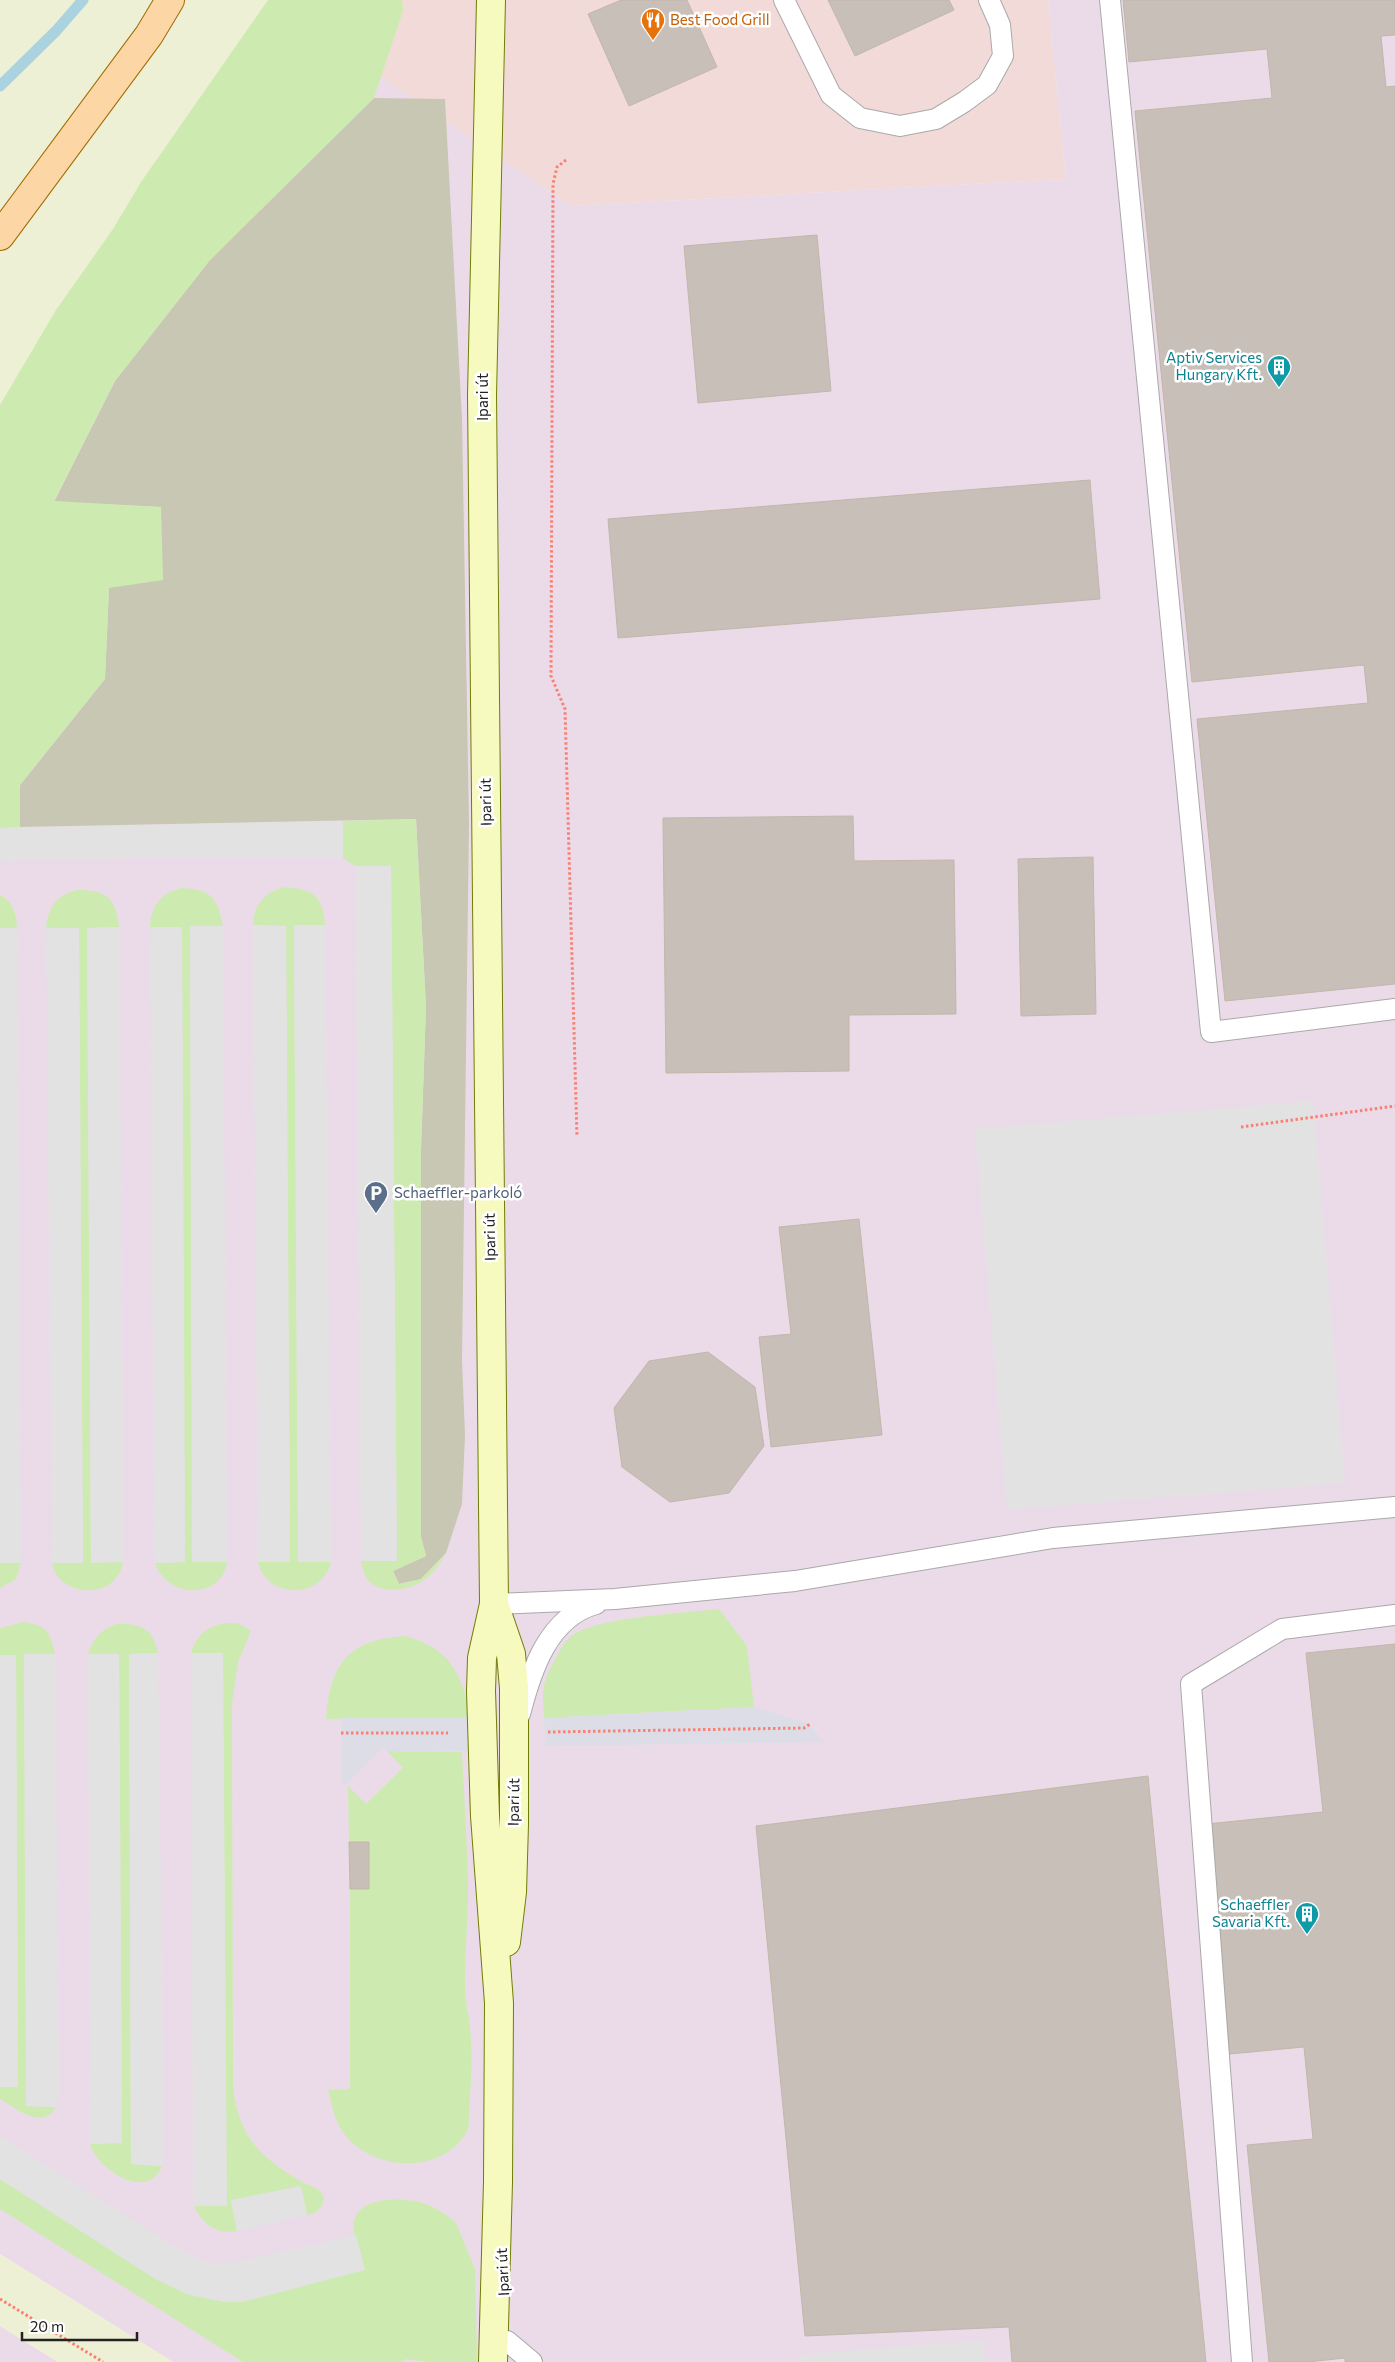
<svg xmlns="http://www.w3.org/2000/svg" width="1395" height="2362" font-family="Commissioner,sans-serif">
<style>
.commercial{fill:#f2dad9}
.industrial{fill:#ebdbe8}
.construction{fill:#c7c7b4}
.farmland{fill:#eef0d5}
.grass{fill:#cdebb0}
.parking{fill:#e2e2e2}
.plaza{fill:#dddde8}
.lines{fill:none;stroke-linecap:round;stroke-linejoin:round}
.stream{stroke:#aad3df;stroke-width:11}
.building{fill:#c7bfb8;stroke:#c4b6ab}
.lane-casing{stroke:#a9a9a9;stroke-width:22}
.secondary-casing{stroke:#707d05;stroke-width:30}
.primary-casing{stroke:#a06b00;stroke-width:30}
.path{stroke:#fa8072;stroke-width:3;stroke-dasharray:2.5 2.5;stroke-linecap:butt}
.lane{stroke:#fff;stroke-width:20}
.secondary{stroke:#f7fabf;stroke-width:28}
.primary{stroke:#fcd6a4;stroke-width:28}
.labels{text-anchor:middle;stroke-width:5;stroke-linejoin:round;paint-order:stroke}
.food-label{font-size:15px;fill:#c56008;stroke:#fff;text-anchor:start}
.culture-label{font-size:15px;fill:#0d838f;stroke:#fff;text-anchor:end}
.street-label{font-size:15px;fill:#222;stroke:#fff}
.service-label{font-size:15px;fill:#4e5e75;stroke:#fff;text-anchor:start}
</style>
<rect width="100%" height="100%" fill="#f2efe9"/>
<polygon class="commercial" points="319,0 1048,0 1066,179 571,206 357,61"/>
<g class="industrial">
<polygon points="1048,0 1395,0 1395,2362 173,2362 0,2254 0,530 357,61 571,206 1066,179"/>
<polygon points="0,2326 58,2362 0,2362"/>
</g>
<polygon class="construction" points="374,98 445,99 462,419 469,823 462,1360 465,1435 462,1504 446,1553 421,1579 399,1584 393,1571 426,1556 421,1537 421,1150 426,1006 416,819 20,827 20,785 105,679 109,588 160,507 54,502 115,381 210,260"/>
<g class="farmland">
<polygon points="0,0 319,0 0,530"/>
<polygon points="0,2254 173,2362 58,2362 0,2326"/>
</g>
<g class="grass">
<polygon points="268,0 402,0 403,11 374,98 210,260 115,381 54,501 161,507 163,580 109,588 105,679 20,785 20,827 0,828 0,405 56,310 113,229 141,182"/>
<path d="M416 819 426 1006 421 1150V1537L426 1556 393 1571 399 1584 421 1579 446 1553C440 1564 434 1573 424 1580 411 1590 383 1595 370 1582 364 1577 363 1568 361 1561H397L391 866H355L343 858V821Z"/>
<path d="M284 887C313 889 323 896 325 925L294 926 298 1561 331 1562C322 1600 266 1599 258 1562L290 1561 286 926 253 925C254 904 264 893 284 887Z"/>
<path d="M181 888C211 889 218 898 223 926L190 927 193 1562H227C221 1601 166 1598 155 1563L185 1562 182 927H150C151 905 161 894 181 888Z"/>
<path d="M78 890C107 890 116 899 119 927L87 928 91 1562H123C116 1603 57 1596 52 1563L83 1562 79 928H46C48 907 57 894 78 890Z"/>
<path d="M0 895C14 903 16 913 17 928H0Z"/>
<polygon points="0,1563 21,1563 16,1579 0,1588"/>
<path d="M719 1609 747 1646 754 1707 544 1718C542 1689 542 1682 557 1656 561 1649 565 1640 573 1635 599 1617 684 1613 719 1609Z"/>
<path d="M24 1622C47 1625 51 1633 55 1654L24 1655 26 2106 56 2107C43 2131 15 2108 0 2099V2087H18L16 1655H0V1628Z"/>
<path d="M225 1623H238L251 1631 238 1662 232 1703 233 2087C239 2135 258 2156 299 2180 308 2186 320 2187 324 2197 322 2208 318 2213 307 2215L301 2186 231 2200 237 2231C217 2235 202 2224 194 2206H226L223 1654 191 1653C197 1635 206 1627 225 1623Z"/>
<path d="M116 1624C141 1623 153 1628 158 1653L129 1654 131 2164 162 2166C148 2203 97 2169 90 2144L122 2143 119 1654H88C93 1639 100 1630 116 1624Z"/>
<path d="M405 1636C451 1648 461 1674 471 1717L326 1719C330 1663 348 1640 405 1636Z"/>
<path d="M387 1751 462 1752C464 1795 467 1838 468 1881 469 1917 464 1954 465 1990 465 2002 469 2015 470 2027 473 2055 471 2083 469 2110 469 2117 470 2127 466 2133 440 2176 370 2171 343 2132 334 2120 332 2104 328 2090L350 2089V1889H369V1842H349L348 1786 366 1804 403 1768Z"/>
<path d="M0 2179 157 2280 364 2270C362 2256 351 2236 354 2221 360 2197 396 2198 415 2201 428 2203 446 2213 456 2223L475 2269 477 2362H431L405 2359 402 2362H243L0 2209Z"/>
</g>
<g class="parking">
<polygon points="343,821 343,858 139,858 0,861 0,828"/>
<polygon points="355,866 391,866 397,1561 361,1561"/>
<polygon points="253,925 286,926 290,1562 258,1562"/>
<polygon points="294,925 325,925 331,1562 298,1562"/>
<polygon points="190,926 223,926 227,1562 192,1562"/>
<polygon points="119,927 124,1555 123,1562 91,1563 87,928"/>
<polygon points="150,927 182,927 185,1562 155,1563 154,1552"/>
<polygon points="0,928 17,928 21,1563 0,1563"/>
<polygon points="46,928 79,928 83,1563 52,1563"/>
<polygon points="1313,1101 1345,1483 1007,1510 975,1129"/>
<polygon points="158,1653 164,2151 162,2166 131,2164 129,1654"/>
<polygon points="191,1653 223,1653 227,2206 194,2206 193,2197"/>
<polygon points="24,1654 55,1654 59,2092 56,2107 26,2106"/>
<polygon points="88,1654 119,1654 122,2143 90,2144"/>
<polygon points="0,1655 16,1655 18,2087 0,2087"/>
<polygon points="0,2136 175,2247 199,2259 210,2263 236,2262 356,2235 365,2270 242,2302 224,2302 189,2295 157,2280 0,2179"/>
<polygon points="301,2186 307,2215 237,2231 231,2200"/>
<polygon points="983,2340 985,2362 798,2362 798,2355"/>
</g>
<g class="plaza">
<polygon points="754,1707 810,1724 823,1742 546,1746 544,1718"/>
<polygon points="471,1717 473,1751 387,1751 383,1747 346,1784 341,1783 341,1718"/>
</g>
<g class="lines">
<polyline class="stream" points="0,86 56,31 83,0"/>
</g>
<g class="building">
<polygon points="621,0 687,0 717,67 629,106 588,14"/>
<polygon points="828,0 949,0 954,10 855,56"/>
<polygon points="1123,0 1395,0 1395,35 1381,36 1386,87 1395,86 1395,984 1225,1001 1197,719 1368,703 1364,665 1192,682 1135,111 1272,98 1267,49 1129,62"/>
<polygon points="817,235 831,391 698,403 684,246"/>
<polygon points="1090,480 1100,599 618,638 608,519"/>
<polygon points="853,816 854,861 954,860 956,1014 849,1015 849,1071 666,1073 663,818"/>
<polygon points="1093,857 1096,1014 1021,1016 1018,859"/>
<polygon points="859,1219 882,1435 771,1447 759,1337 791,1334 779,1227"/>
<polygon points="708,1352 755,1387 764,1446 729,1493 670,1502 622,1467 614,1408 649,1361"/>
<polygon points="1395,1644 1395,2362 1345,2362 1345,2358 1308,2362 1269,2362 1247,2145 1313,2139 1304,2047 1230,2054 1207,1824 1323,1812 1306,1653"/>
<polygon points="1148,1776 1206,2362 1012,2362 1009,2327 805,2336 756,1826"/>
<polygon points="349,1842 369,1842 369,1889 350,1889"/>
</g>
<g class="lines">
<g class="lane-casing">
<g id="lane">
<polyline points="784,0 831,95 860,118 900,126 936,119 964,102 987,85 1003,56 1000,25 989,0"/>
<polyline points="1110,0 1211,1032 1395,1009"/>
<polyline points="494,1604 615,1599 795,1581 1053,1538 1395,1507"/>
<path d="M520 1714C531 1671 548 1617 596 1604"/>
<polyline points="507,2341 532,2362"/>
<polyline points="1242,2362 1191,1684 1282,1629 1395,1615"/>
</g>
</g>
<g class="secondary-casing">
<g id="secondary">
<polyline points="491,0 482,395 494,1604 482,1658 481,1691 485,1816 499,2003 498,2182 493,2362"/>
<polyline points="494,1604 511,1654 514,1688 514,1824 512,1892 506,1942"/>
</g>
</g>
<g class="primary-casing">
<polyline id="primary" points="0,236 149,35 170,0"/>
</g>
<g class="path">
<polyline points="566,160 557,167 553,184 551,676 565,709 577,1137"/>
<polyline points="1241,1127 1395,1106"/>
<polyline points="548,1732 804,1728 810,1724"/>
<polyline points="341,1733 448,1733"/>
<polyline points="0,2299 103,2362"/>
</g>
<use href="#lane" class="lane"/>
<use href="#secondary" class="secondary"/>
<use href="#primary" class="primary"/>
</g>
<defs>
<g id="restaurant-pin" transform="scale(1.25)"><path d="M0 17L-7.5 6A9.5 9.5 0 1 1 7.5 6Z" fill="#e8710a" stroke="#fff"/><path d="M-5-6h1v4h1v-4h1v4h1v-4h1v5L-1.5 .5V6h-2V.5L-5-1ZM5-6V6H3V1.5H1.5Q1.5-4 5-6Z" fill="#fff"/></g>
<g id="building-pin" transform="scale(1.25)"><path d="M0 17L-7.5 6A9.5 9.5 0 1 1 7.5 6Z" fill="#0f9aa8" stroke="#fff"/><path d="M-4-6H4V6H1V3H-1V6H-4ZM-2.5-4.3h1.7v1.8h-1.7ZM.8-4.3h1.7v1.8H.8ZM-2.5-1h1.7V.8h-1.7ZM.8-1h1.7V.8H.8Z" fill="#fff"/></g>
<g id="parking-pin" transform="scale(1.25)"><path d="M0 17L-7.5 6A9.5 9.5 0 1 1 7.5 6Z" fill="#5c6f8a" stroke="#fff"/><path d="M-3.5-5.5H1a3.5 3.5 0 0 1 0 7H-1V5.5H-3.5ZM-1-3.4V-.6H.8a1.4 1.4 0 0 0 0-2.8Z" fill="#fff"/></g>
</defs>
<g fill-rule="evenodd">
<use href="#restaurant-pin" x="653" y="20"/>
<use href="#building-pin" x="1279" y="367"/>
<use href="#parking-pin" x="376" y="1193"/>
<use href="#building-pin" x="1307" y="1914"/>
</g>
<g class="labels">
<g class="food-label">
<text x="670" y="25">Best Food Grill</text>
</g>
<g class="culture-label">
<text x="1262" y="363">Aptiv Services<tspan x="1262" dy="17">Hungary Kft.</tspan></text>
<text x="1290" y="1910">Schaeffler<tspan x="1290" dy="17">Savaria Kft.</tspan></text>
</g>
<g class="street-label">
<text transform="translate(483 397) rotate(-90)" y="5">Ipari út</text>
<text transform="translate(486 802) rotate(-91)" y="5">Ipari út</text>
<text transform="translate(490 1237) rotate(-91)" y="5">Ipari út</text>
<text transform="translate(514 1802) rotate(-89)" y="5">Ipari út</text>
<text transform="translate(503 2272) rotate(-93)" y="5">Ipari út</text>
</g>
<g class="service-label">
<text x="394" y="1198">Schaeffler-parkoló</text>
</g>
</g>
<path d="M22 2332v8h115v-8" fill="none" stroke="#222222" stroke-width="2.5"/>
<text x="30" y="2332" font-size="15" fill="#222222" stroke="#ffffff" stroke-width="4" paint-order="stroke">20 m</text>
</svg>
